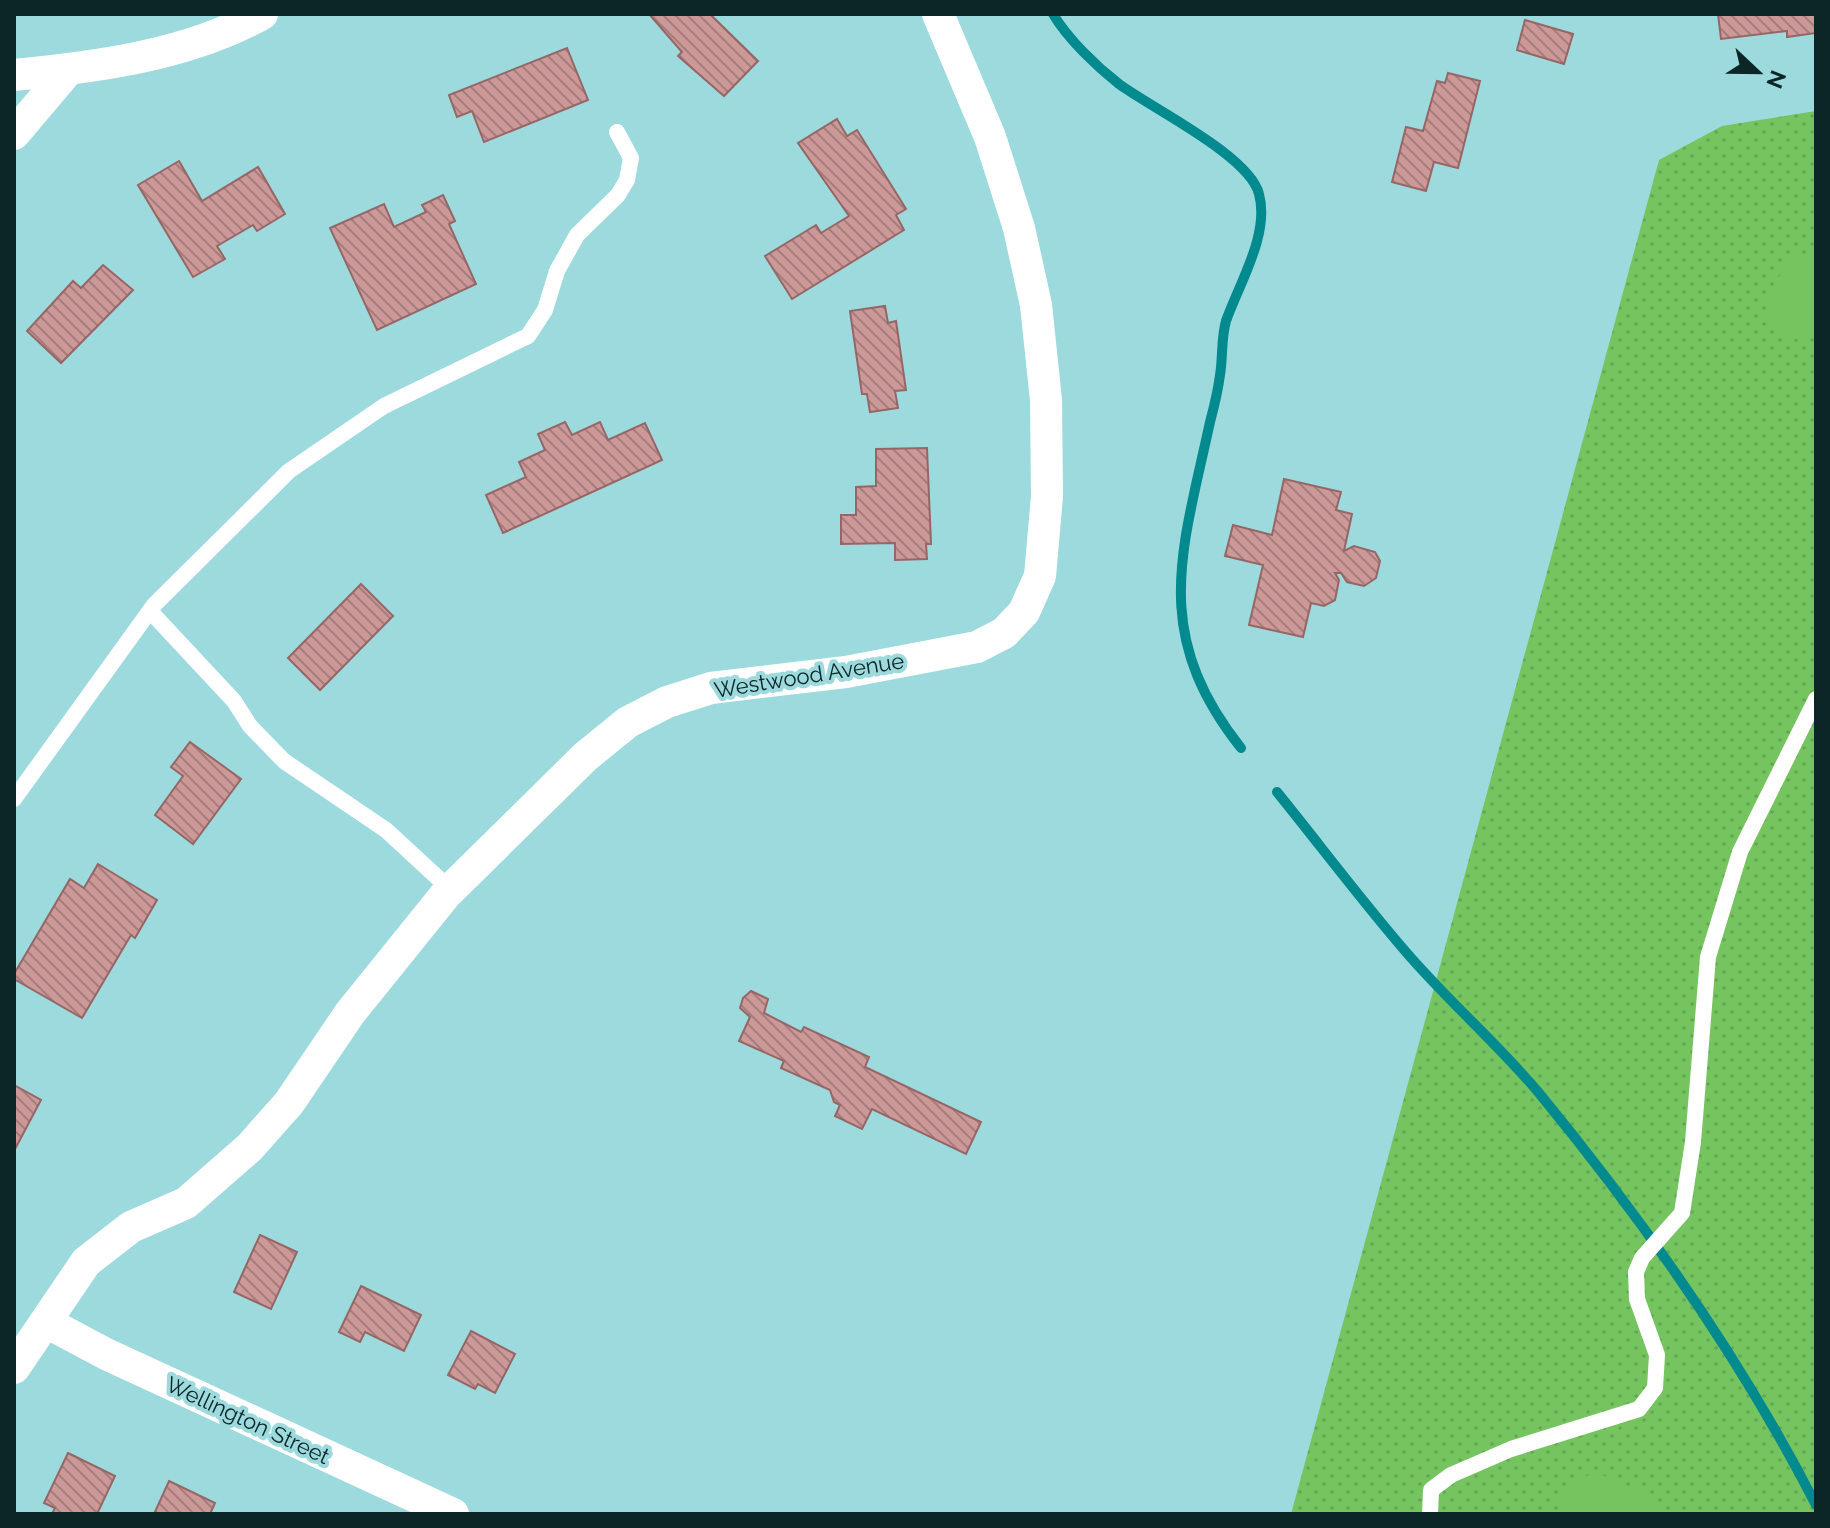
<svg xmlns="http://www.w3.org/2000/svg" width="1830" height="1528" font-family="Raleway,sans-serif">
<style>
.grass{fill:url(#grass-dots)}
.park{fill:#75c45f}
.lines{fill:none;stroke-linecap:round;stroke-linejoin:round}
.stream{stroke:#028a8f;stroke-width:10}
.building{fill:url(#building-back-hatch);stroke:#966666;stroke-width:2}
.lane{stroke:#fff;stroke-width:16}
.street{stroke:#fff;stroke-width:32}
.labels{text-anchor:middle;stroke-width:8;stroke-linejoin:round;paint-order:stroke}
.street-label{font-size:22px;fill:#0c2627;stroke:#9ddadd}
</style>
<defs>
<pattern id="grass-dots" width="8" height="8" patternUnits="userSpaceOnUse" patternTransform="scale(2)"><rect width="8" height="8" fill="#75c45f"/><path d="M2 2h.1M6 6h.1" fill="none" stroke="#64a853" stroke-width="1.8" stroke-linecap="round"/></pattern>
<pattern id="building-back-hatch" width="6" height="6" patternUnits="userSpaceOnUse" patternTransform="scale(2)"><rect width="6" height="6" fill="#cd9998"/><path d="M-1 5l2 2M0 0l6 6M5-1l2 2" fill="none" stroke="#a57d7c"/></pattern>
</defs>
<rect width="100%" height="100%" fill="#9ddadd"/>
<polygon class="grass" points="1816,111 1816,1514 1291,1514 1659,160 1722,126"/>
<g class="park">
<path d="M1816 251V328C1796 346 1782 341 1766 321 1771 290 1780 255 1816 251Z"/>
<path d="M1595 1472 1650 1495 1660 1514H1557C1563 1490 1573 1482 1595 1472Z"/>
</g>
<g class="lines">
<g class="stream">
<path d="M1053 14C1068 39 1096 66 1119 84 1153 109 1250 156 1259 194 1270 234 1239 284 1226 321 1221 338 1223 358 1220 375 1218 391 1214 407 1210 422 1182 552 1150 633 1241 748"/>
<path d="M1277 792C1320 845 1361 900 1406 952 1448 1001 1498 1044 1539 1093 1645 1222 1740 1357 1816 1505"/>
</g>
</g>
<g class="building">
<polygon points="649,14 710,14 758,61 724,96 678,56 682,52"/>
<polygon points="1718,14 1816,14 1816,33 1787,37 1787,31 1721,39"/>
<polygon points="1525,20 1573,34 1564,64 1517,50"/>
<polygon points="567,48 588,100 484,142 472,111 457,117 449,95"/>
<polygon points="1448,73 1480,81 1458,168 1434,162 1426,191 1392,182 1406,127 1423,131 1437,81 1445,83"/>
<polygon points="837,119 847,136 857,130 906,209 896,215 904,230 792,299 765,256 816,225 821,233 849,216 798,143"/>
<polygon points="179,161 202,201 258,167 285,214 257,231 253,225 217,246 225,259 193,277 138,185"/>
<polygon points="443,195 455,221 449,224 476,284 377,330 330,228 384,204 394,227 426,212 422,205"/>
<polygon points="103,265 133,290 61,363 27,331 73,281 81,288"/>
<polygon points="885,306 888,323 896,321 906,390 895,391 898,408 870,412 867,394 862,394 850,311"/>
<polygon points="565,422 572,435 600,422 608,440 645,423 662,460 503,533 486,495 526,477 519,462 545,450 538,434"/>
<polygon points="927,448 931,544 926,544 927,559 895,560 895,543 841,544 841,515 856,515 856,487 876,486 876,449"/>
<polygon points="1284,479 1341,492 1336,510 1352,514 1344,551 1354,546 1375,552 1380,561 1376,578 1364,586 1347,582 1341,573 1335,573 1339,580 1335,600 1324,606 1311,603 1303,637 1249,625 1263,565 1225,556 1233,525 1272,535"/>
<polygon points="361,584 393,616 320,690 288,658"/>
<polygon points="190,742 241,779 193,844 155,815 183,776 171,767"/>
<polygon points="98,864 157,900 135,938 131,935 82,1018 14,979 14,974 70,879 84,888"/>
<polygon points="751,991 768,999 764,1013 801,1032 804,1027 869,1057 865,1067 981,1122 966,1154 872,1109 862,1129 835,1116 840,1105 834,1102 830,1090 781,1068 784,1061 739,1041 750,1017 740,1008 743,998"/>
<polygon points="14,1085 41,1100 14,1151"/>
<polygon points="260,1235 297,1252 271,1309 234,1292"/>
<polygon points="361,1286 421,1315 404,1351 365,1332 360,1342 339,1332"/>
<polygon points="471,1331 515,1354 495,1393 478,1384 475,1389 448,1375"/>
<polygon points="68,1453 115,1476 97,1514 52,1514 55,1508 44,1503"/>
<polygon points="169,1481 215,1503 210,1514 154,1514"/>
</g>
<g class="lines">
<g class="lane">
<polyline points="150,611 234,701 250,726 284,761 386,830 451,890"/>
<polyline points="14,799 154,605 289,471 384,406 528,336 545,310 557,271 577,235 618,195 627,180 631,158 617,132"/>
<polyline points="1430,1514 1431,1490 1451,1475 1511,1449 1639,1409 1655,1388 1657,1355 1637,1299 1636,1272 1642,1258 1682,1213 1693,1142 1708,957 1740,852 1816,699"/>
</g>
<g class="street">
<path d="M14 75C97 67 188 55 262 14"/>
<polyline points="14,134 69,69"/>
<polyline points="46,1322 106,1354 453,1514"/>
<polyline points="14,1368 86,1262 131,1227 186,1203 250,1147 289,1103 350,1013 446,894 585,757 628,722 667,702 711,688 846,672 977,647 1004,633 1024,612 1040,576 1047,496 1046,400 1036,305 1019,228 990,137 938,14"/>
</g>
</g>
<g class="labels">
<g class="street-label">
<text transform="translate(809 675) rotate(-9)" y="8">Westwood Avenue</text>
<text transform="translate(248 1420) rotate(25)" y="8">Wellington Street</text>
</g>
</g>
<rect width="1830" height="1528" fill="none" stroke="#0c2627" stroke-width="32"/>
<g transform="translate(1758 72) rotate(112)" stroke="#9ddadd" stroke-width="6" paint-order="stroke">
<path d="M0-6L14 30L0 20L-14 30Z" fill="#0c2627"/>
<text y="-12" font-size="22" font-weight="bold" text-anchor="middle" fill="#0c2627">N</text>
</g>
</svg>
